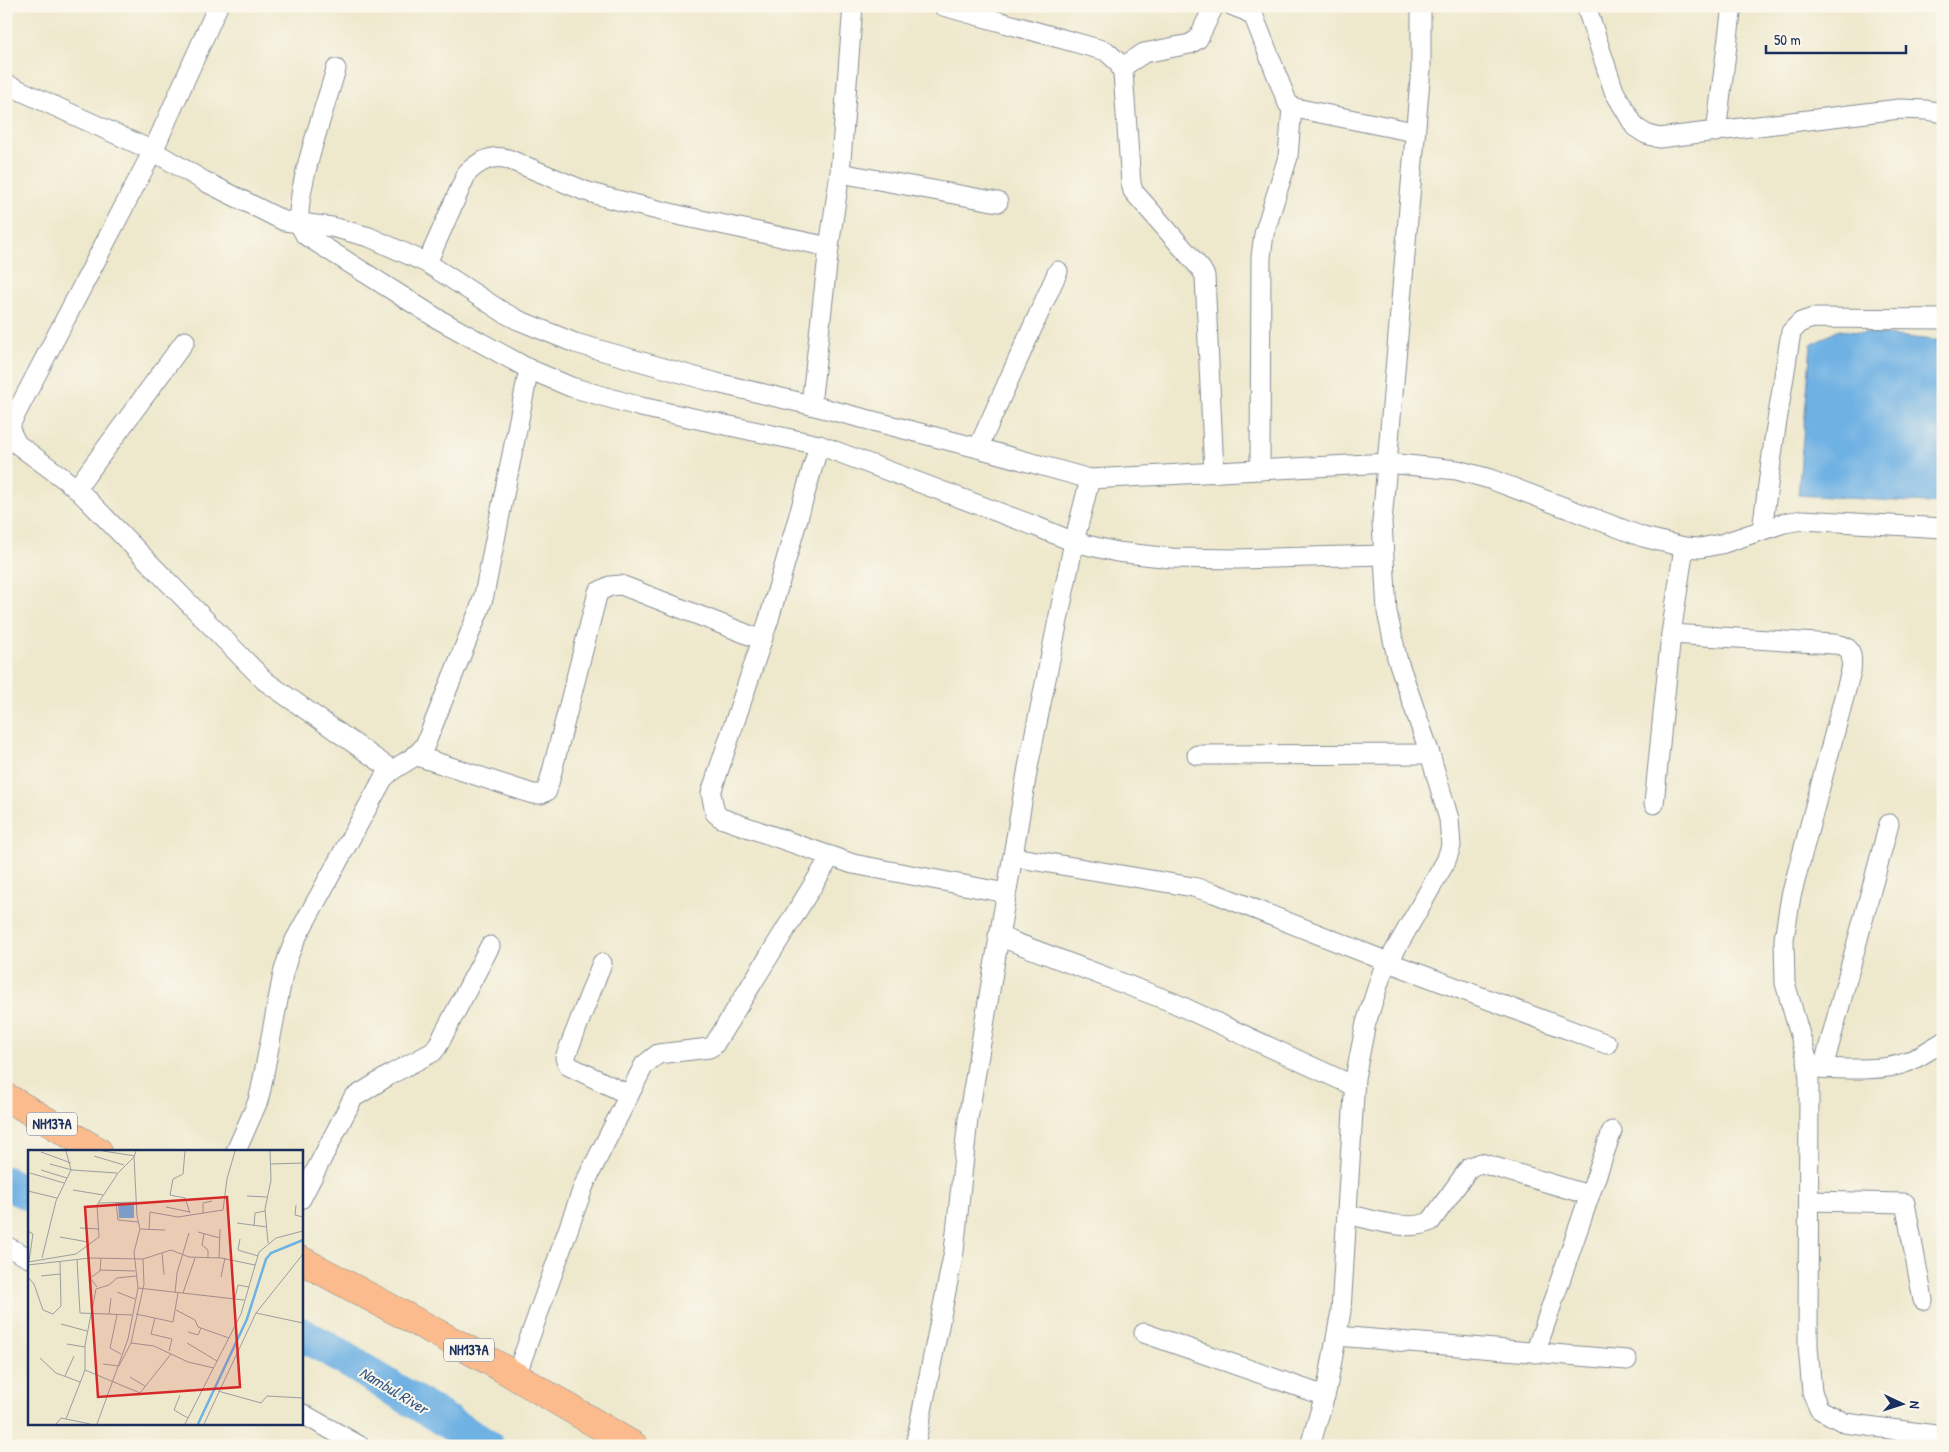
<svg xmlns="http://www.w3.org/2000/svg" width="1949" height="1452" font-family="'Patrick Hand',sans-serif">
<style>
.water{fill:#6eb1e3;stroke:#4470a0}
.lines{fill:none;stroke-linecap:round;stroke-linejoin:round}
.river{stroke:#6eb1e3;stroke-width:34}
.minor-casing{stroke:#848c95;stroke-width:21}
.highway-casing{stroke:#848c95;stroke-width:29}
.minor{stroke:#fff;stroke-width:19}
.highway{stroke:#fbbb8c;stroke-width:28}
.labels{text-anchor:middle;stroke-width:4;stroke-linejoin:round;paint-order:stroke}
.shield{fill:#fbf7ec;stroke:#5e6b89;stroke-width:1}
.shield-label{font-size:14px;font-weight:bold;fill:#1b2f5e}
.water-label{font-size:16px;font-style:italic;fill:#345686;stroke:#fbf7ec}
.inset-river{fill:none;stroke:#6eb1e3;stroke-width:2.5}
.inset-road{fill:none;stroke:#9a9ea0;stroke-width:1}
.view{fill:#d62828;fill-opacity:0.15;stroke:#d62828;stroke-width:2.5}
.inset-edge{fill:none;stroke:#1b2f5e;stroke-width:2.5}
</style>
<rect width="100%" height="100%" fill="#fbf7ec"/>
<filter id="ink" filterUnits="userSpaceOnUse"><feTurbulence type="fractalNoise" baseFrequency=".02" numOctaves="2"/><feDisplacementMap in="SourceGraphic" scale="10" xChannelSelector="R" yChannelSelector="G"/><feConvolveMatrix kernelMatrix="1 2 1 2 8 2 1 2 1" color-interpolation-filters="sRGB"/></filter>
<filter id="wash" filterUnits="userSpaceOnUse"><feTurbulence type="fractalNoise" baseFrequency=".0096" numOctaves="4" result="noise"/><feDisplacementMap in="SourceGraphic" scale="20" xChannelSelector="R" yChannelSelector="G"/><feGaussianBlur stdDeviation="1.12" result="paint"/><feColorMatrix in="noise" values="0 0 0 0 0 0 0 0 0 0 0 0 0 0 0 0 0 1.4 0 .05"/><feComposite in="paint" operator="in"/></filter>
<g filter="url(#wash)">
<rect width="100%" height="100%" fill="#eee8cc"/>
<polygon class="water" points="1839,330 1943,341 1943,504 1798,495 1811,345"/>
<g class="lines">
<g class="river">
<polyline points="6,1183 29,1194"/>
<polyline points="301,1334 327,1348 487,1446"/>
</g>
</g>
</g>
<g filter="url(#ink)">
<g class="lines">
<g class="minor-casing">
<g id="minor">
<polyline points="218,6 153,151 11,423 11,432 17,444 63,478 80,492 265,681 392,770"/>
<polyline points="943,6 1106,51 1119,63 1123,73 1131,183 1133,191 1201,269 1205,276 1214,473"/>
<polyline points="1233,6 1246,11 1254,17 1288,104 1295,108 1414,132"/>
<polyline points="1586,6 1614,91 1635,127 1646,134 1659,138 1899,109 1926,110 1943,113"/>
<polyline points="1121,68 1144,53 1190,44 1198,39 1214,6"/>
<path d="M336 69C327 102 293 195 300 225 301 228 304 232 305 235L438 319 529 369 571 387 641 407 819 445 1035 526 1074 542 1117 552 1171 558 1237 559 1383 555"/>
<polyline points="6,84 153,151 204,181 284,221 332,227 347,231 369,237 427,263 503,312 518,320 575,343 717,383 811,405 978,448 1090,479 1387,463 1457,470 1490,479 1643,537 1684,547 1700,548 1721,544 1784,523 1803,520 1943,528"/>
<polyline points="1716,132 1732,6"/>
<polyline points="840,173 998,202"/>
<path d="M427 263 467 173C478 162 492 154 508 159L585 191 609 198 682 216 829 247"/>
<polyline points="811,405 829,247 840,173 853,6"/>
<polyline points="819,445 769,619 711,793 715,813 721,818 853,864 1006,893"/>
<polyline points="978,448 1058,271"/>
<polyline points="1260,470 1261,257 1264,234 1288,157 1292,107"/>
<polyline points="76,489 185,341"/>
<polyline points="1762,530 1774,440 1791,332 1801,322 1813,318 1943,319"/>
<path d="M1671 634 1833 644C1852 645 1853 654 1851 671L1791 896 1784 939 1785 983 1807 1059 1809 1080 1808 1346 1812 1392 1819 1409 1845 1423 1943 1436"/>
<polyline points="1197,755 1430,754"/>
<polyline points="417,756 533,794 541,794 547,791 598,592 610,586 621,585 762,640"/>
<polyline points="1654,804 1671,634 1684,547"/>
<polyline points="1013,857 1193,887 1214,893 1388,962 1607,1044"/>
<polyline points="998,936 1172,1002 1354,1086"/>
<polyline points="602,963 565,1058 569,1066 629,1095"/>
<path d="M1812 1068C1838 1068 1877 1072 1902 1064 1916 1060 1930 1049 1943 1042"/>
<polyline points="1823,1068 1889,824"/>
<path d="M236 1151 258 1101 261 1089 283 974 288 957 295 940 383 779C395 764 414 762 425 745L480 608 484 595 529 369"/>
<polyline points="301,1199 353,1098 393,1073 433,1052 437,1047 490,946"/>
<polyline points="1809,1201 1905,1203 1923,1300"/>
<path d="M1347 1214C1370 1219 1410 1233 1431 1221L1470 1167 1481 1163 1589 1195"/>
<polyline points="6,1246 29,1258"/>
<polyline points="1144,1333 1325,1396"/>
<polyline points="1337,1336 1627,1360"/>
<polyline points="1535,1353 1612,1131"/>
<polyline points="516,1376 584,1185 644,1065 658,1054 709,1048 714,1045 831,856"/>
<polyline points="301,1413 360,1446"/>
<polyline points="915,1446 954,1251 968,1119 1028,767 1074,542 1090,479"/>
<polyline points="1310,1446 1327,1388 1341,1311 1355,1078 1366,1023 1382,973 1446,861 1451,846 1449,819 1430,754 1397,658 1387,612 1382,522 1421,68 1421,6"/>
</g>
</g>
<g class="highway-casing">
<g id="highway">
<polyline points="6,1097 98,1151"/>
<polyline points="301,1260 495,1364 634,1446"/>
</g>
</g>
<use href="#minor" class="minor"/>
<use href="#highway" class="highway"/>
</g>
</g>
<g class="labels">
<g class="shield">
<rect x="27" y="1112.5" width="50" height="23" rx="4"/>
<rect x="444" y="1338.5" width="50" height="23" rx="4"/>
</g>
<g class="shield-label">
<text x="52" y="1129">NH137A</text>
<text x="469" y="1355">NH137A</text>
</g>
<g class="water-label">
<text transform="translate(394 1390) rotate(31)" y="6">Nambul River</text>
</g>
</g>
<g transform="translate(28 1150)">
<rect width="275" height="275" fill="#eee8cc"/>
<path d="M90 53H106V68H91Z" fill="#6eb1e3"/>
<path class="inset-river" d="M170 274 219 169 238 109 243 103 275 90"/>
<path class="inset-road" d="M75 1 107 6M157 1 155 24 145 29 142 45 157 48 162 63M13 2 43 13M66 6 96 15M22 14 44 20 89 23M243 14 275 13M13 20 39 28M2 23 36 33M45 40 75 45M0 41 29 48M219 46 239 47M71 53 109 52M88 53 90 70 110 72M268 55 267 65 275 67M138 57 162 62M175 63V53L184 51M209 73 239 77M226 76 227 63 237 61M52 78 71 79M112 79 137 80M121 80 122 62 150 67 195 60 199 29 207 1M0 81 5 84 1 111M170 82 192 88M176 84 174 95 180 100V108M32 87 60 92M212 89 210 100 230 106M240 93 237 59 243 30 242 1M134 103 136 125M14 108 28 51 43 20 38 1M191 108 192 79M49 110 52 163 104 165M0 112 48 104 71 87 69 55 90 23 106 7 108 1M0 115 62 108 115 109 143 100 161 107 193 108 227 115M72 120 107 121M13 126 32 124M108 126 89 128 81 135 68 139 57 195V220L112 243 143 204M0 127 6 134 15 160 25 164 33 156 32 112M193 127 197 108M69 137 62 128 72 121 73 108M110 138 216 150M89 142 107 149M147 143 149 123 161 83M155 143 167 108M207 148 210 135 221 137M148 160 167 170 170 177 201 188M228 163 275 173M81 164 83 148M108 164 145 172 150 143M89 165 82 198 93 204M127 168 123 184 144 189 141 201M33 174 59 181M160 182 170 185 173 178M103 193 126 196 160 212 186 218M159 193 189 211M39 194 57 197M12 208 28 223 52 232M75 214 91 216 103 193 116 134 115 109M37 226 46 206M102 227 117 236M190 241 233 253 239 246 275 248M152 245 146 260 160 268M38 269 57 220M28 274 33 268 62 274M69 274 100 189 110 138 106 102 112 79 109 66 106 7M157 274 213 164 231 102 248 88 275 81M176 274 228 163 275 104"/>
<path class="view" d="M199 47 212 237 70 247 57 57Z"/>
<rect width="275" height="275" class="inset-edge"/>
</g>
<rect width="1949" height="1452" fill="none" stroke="#fbf7ec" stroke-width="25"/>
<g transform="translate(1902 1404) rotate(94)" stroke="#fbf7ec" stroke-width="4" paint-order="stroke">
<path d="M0-4L9 19L0 12L-9 19Z" fill="#1b2f5e"/>
<text y="-8" font-size="14" font-weight="bold" text-anchor="middle" fill="#1b2f5e">N</text>
</g>
<path d="M1766 45v8h140v-8" fill="none" stroke="#1b2f5e" stroke-width="2.5"/>
<text x="1774" y="45" font-size="15" fill="#1b2f5e" stroke="#fbf7ec" stroke-width="4" paint-order="stroke">50 m</text>
</svg>
